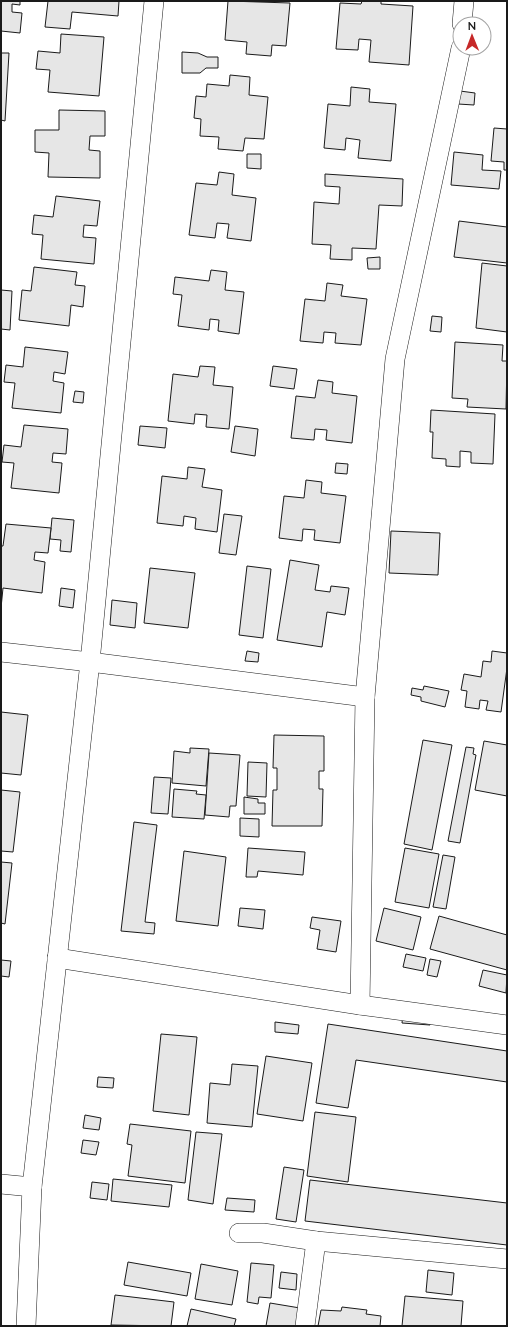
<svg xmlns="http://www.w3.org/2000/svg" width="508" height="1327" font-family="Lato,sans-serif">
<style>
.building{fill:#e6e6e6;stroke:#1a1a1a}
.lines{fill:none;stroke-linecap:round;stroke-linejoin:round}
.minor-casing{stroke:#1a1a1a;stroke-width:20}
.minor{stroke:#fff;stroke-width:19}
</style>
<rect width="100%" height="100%" fill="#fff"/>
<g class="building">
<polygon points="1,1 20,1 20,5 12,4 12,12 22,13 20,33 1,31"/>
<polygon points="48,1 119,1 118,16 72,12 70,29 45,27"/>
<polygon points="228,1 290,3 286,46 272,45 271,56 246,54 247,42 225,40"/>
<polygon points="362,1 381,1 381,4 413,6 409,65 369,62 371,40 359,39 358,50 336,49 340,3 361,4"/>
<polygon points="61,34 104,37 99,96 48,92 50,70 36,69 38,51 60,53"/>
<polygon points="182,52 198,53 207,57 218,57 218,68 206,68 200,73 182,73"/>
<polygon points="1,53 9,53 5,121 1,120"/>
<polygon points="230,75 250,77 249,95 268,97 264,139 245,138 243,151 218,149 219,137 200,136 201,119 194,118 196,96 206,97 207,84 229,86"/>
<polygon points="351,87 370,89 369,102 396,104 391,161 358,158 360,140 346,138 345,150 324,148 328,104 350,106"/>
<polygon points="460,91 475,93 474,105 458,104"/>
<polygon points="59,110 105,111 105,136 90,136 89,150 100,151 100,178 48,177 49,153 35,152 35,130 59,130"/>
<polygon points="507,126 507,170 504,170 504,162 491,161 494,128 507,129"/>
<polygon points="454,152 483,155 482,170 501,171 499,189 451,185"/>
<polygon points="247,154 261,154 261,169 247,168"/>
<polygon points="219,172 234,174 232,195 256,198 251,241 227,238 229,224 217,223 215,238 189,235 196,183 217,185"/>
<polygon points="325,174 403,179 402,206 379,205 376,249 352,248 352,260 330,259 331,245 312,244 314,202 339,204 340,187 325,186"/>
<polygon points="56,196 100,201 97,226 84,225 83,237 96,238 94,264 41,259 43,235 32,234 34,215 53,217"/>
<polygon points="459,221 507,227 507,263 454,257"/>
<polygon points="380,257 380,269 368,269 367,258"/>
<polygon points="482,263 507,266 507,332 476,328"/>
<polygon points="34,267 77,272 75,285 85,286 83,307 71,305 69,326 19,320 22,290 31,291"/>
<polygon points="211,270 227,272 225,290 244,292 239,334 218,331 219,320 210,319 209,330 178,326 182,295 173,294 175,277 209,281"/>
<polygon points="327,283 343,285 341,296 367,299 361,345 335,343 336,333 324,332 323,343 300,341 305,299 325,301"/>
<polygon points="1,290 12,291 10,330 1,329"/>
<polygon points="432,316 442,317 441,332 430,331"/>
<polygon points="455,342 503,345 502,361 507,361 506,409 467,407 468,399 452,398"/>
<polygon points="25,347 68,352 65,374 54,372 53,381 64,383 61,413 12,408 15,383 4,382 6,365 23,367"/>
<polygon points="200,366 215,367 213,385 233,387 229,429 206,427 207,415 195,414 194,424 168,421 173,374 198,377"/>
<polygon points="273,366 297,369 294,389 270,386"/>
<polygon points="318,380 333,382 332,393 357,396 352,443 326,440 327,430 315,429 314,440 291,438 296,396 315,398"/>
<polygon points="75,391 84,392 83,403 73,402"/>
<polygon points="431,410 495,414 493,464 471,463 471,452 460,451 460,467 446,466 446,459 432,458 433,432 430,432"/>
<polygon points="24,425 68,429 66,454 53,453 52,462 62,463 59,493 11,488 14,463 2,462 4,445 21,447"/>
<polygon points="140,426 167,428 165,448 138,445"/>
<polygon points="235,426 258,429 255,456 231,452"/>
<polygon points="336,463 348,464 347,474 335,473"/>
<polygon points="188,467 205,469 202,487 222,490 217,532 195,529 196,518 184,516 183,526 157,523 162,476 187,479"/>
<polygon points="306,480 322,482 321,493 346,496 340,543 314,540 315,530 303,529 302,541 279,538 284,496 304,498"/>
<polygon points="224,514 242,516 236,555 219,553"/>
<polygon points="52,518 74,520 71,552 60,551 61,540 50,539"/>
<polygon points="6,524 51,528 48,553 35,552 34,560 45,562 42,593 3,588 1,608 1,546 3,546"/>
<polygon points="391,531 440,533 438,575 389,573"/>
<polygon points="290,560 319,565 315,590 330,592 331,586 349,588 345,615 327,612 322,647 277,640"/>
<polygon points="247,566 271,569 263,638 239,635"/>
<polygon points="150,568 195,573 188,628 144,623"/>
<polygon points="61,588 75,590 73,608 59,606"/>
<polygon points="112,600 137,603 135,628 110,625"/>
<polygon points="247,651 259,653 258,662 245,661"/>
<polygon points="492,651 507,653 507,668 501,712 486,710 488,701 480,700 479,709 465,707 467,691 461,690 464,674 481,677 483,661 491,662"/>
<polygon points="424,686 449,691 445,707 421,701 421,697 411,695 412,688 423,690"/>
<polygon points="1,712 28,715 21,775 1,773"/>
<polygon points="274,735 324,736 324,771 319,771 319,789 323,789 322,826 272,826 273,790 277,790 277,768 273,768"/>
<polygon points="423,740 452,745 432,850 404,844"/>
<polygon points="484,741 507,745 507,796 475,790"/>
<polygon points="466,747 474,748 473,754 476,755 460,843 448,841"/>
<polygon points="190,748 209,749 206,786 172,783 174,751 190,753"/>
<polygon points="209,753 240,755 236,806 230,806 229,817 205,815"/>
<polygon points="248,762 267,763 266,797 247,796"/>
<polygon points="154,777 171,778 168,814 151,813"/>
<polygon points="174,789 197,791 196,794 206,795 204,819 172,817"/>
<polygon points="1,790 20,792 13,852 1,851"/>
<polygon points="244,797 258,799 258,803 265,803 265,814 244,814"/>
<polygon points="240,818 259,819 259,837 240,836"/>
<polygon points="134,822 157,825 145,922 155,923 154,934 121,931"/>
<polygon points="248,848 305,852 303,875 258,871 257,877 246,877"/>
<polygon points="405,848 439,854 429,908 395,902"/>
<polygon points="184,851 226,857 218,926 176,921"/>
<polygon points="443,855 455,857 446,909 433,907"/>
<polygon points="1,862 12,863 5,924 1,923"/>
<polygon points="240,908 265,910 263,929 238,926"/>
<polygon points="384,908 421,917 413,950 376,941"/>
<polygon points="439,916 507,935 507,970 430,949"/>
<polygon points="312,917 341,921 336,952 317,949 320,930 310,928"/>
<polygon points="406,954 426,958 423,971 403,967"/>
<polygon points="430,959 441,961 437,977 427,975"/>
<polygon points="1,960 11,961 9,977 1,976"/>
<polygon points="483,970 507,975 506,993 479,986"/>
<polygon points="403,1013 431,1015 430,1025 402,1023"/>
<polygon points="275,1022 299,1025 298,1034 275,1032"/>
<polygon points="328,1024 507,1051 507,1082 356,1060 348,1108 316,1103"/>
<polygon points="161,1034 197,1037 189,1115 153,1111"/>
<polygon points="266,1056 312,1063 303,1121 257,1114"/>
<polygon points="232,1064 258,1066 252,1127 207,1123 210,1083 230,1085"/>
<polygon points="98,1077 114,1078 113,1088 97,1087"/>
<polygon points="315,1112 356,1117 348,1182 307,1176"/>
<polygon points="85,1115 101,1118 99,1130 83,1128"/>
<polygon points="130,1124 191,1131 185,1183 128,1176 132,1145 127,1144"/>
<polygon points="196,1132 222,1134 213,1204 188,1200"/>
<polygon points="83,1140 99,1142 96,1155 81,1153"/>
<polygon points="284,1167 304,1170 296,1222 276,1219"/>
<polygon points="113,1179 172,1185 169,1207 111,1201"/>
<polygon points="310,1180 507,1203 507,1245 305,1221"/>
<polygon points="92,1182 109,1184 107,1200 90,1198"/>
<polygon points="227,1198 255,1200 254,1212 225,1210"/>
<polygon points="128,1262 191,1273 187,1296 124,1285"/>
<polygon points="251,1263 274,1265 271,1298 259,1297 258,1304 247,1302"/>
<polygon points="201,1264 238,1271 232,1305 195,1299"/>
<polygon points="428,1270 454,1273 452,1295 426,1292"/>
<polygon points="281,1272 297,1274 296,1290 279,1288"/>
<polygon points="115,1295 174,1302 171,1326 111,1325"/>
<polygon points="405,1296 463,1301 461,1326 402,1326"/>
<polygon points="270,1303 300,1308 297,1326 266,1326"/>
<polygon points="342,1307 367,1310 366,1314 381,1316 380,1326 318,1326 321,1310 341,1311"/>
<polygon points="191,1309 236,1319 234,1326 187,1326"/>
</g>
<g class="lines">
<g class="minor-casing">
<g id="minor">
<polyline points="462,24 464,1"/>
<polyline points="1,652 90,662 365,697"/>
<polyline points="57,958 360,1005 507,1025"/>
<polyline points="360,1005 365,697 395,359 461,48"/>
<polyline points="1,1184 32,1187"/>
<polyline points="239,1233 263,1233 316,1241 507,1259"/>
<polyline points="26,1326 32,1187 90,662 154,1"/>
<polyline points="305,1326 316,1241"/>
</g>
</g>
<use href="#minor" class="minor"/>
</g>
<rect width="508" height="1327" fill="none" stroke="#1a1a1a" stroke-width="4"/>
<g transform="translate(472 36) rotate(359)"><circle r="19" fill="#ffffff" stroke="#a3a3a3"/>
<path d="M0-3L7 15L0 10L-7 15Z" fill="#c62828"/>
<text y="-6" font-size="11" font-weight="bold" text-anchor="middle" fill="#1a1a1a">N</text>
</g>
</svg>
